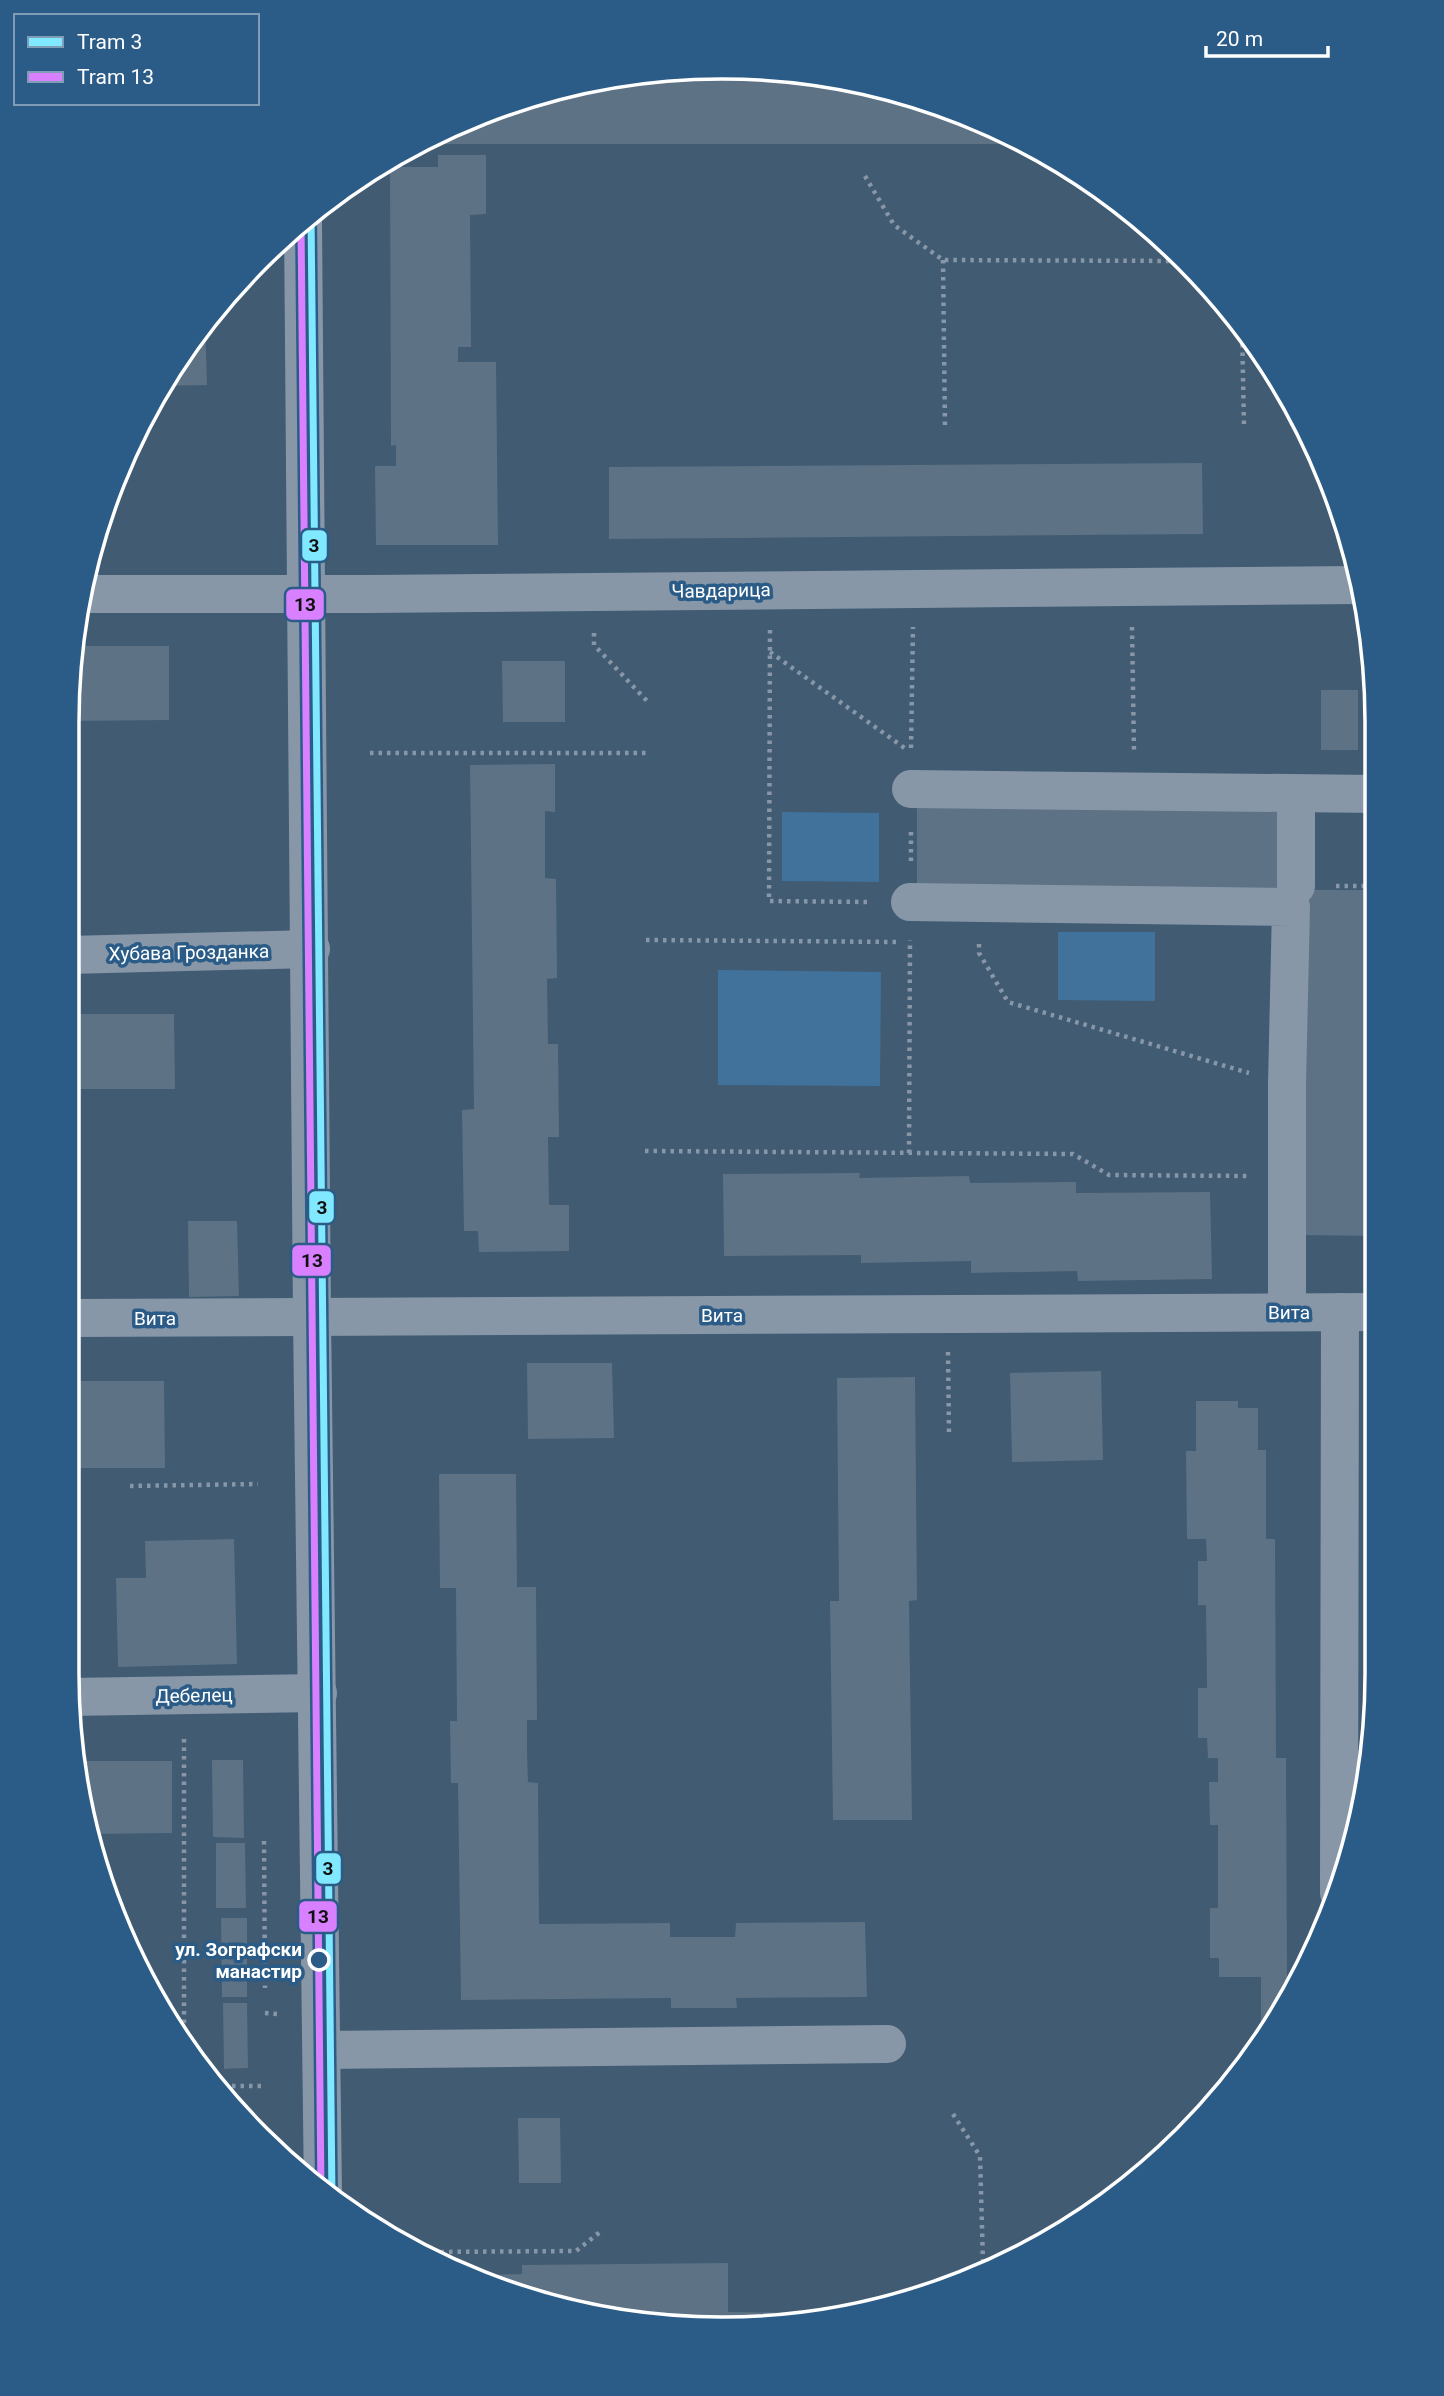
<svg xmlns="http://www.w3.org/2000/svg" width="1444" height="2396" font-family="Roboto,sans-serif">
<style>
.green{fill:#40729c}
.building{fill:#5d7284}
.lines{fill:none;stroke-linecap:round;stroke-linejoin:round}
.path{stroke:#8797a8;stroke-width:4.5;stroke-dasharray:3.5 5;stroke-linecap:butt}
.minor{stroke:#8797a8;stroke-width:38}
.tram-1-casing{stroke:#2b5c87;stroke-width:12}
.tram-2-casing{stroke:#2b5c87;stroke-width:12}
.tram-1{stroke:#80e8ff;stroke-width:7}
.tram-2{stroke:#d880ff;stroke-width:7}
.stop-dot{fill:#2b5c87;stroke:#fff;stroke-width:3.5}
.labels{text-anchor:middle;stroke-width:7;stroke-linejoin:round;paint-order:stroke}
.street-label{font-size:19px;fill:#fff;stroke:#2b5c87}
.stop-label{font-size:19px;font-weight:bold;fill:#fff;stroke:#2b5c87;text-anchor:end}
.rim{fill:none;stroke:#fff;stroke-width:3.5}
.line-badge{stroke:#2b5c87;stroke-width:2.5}
.pale-badge-label{font-size:19px;text-anchor:middle;font-weight:bold;fill:#111}
</style>
<rect width="100%" height="100%" fill="#405b72"/>
<g class="green">
<polygon points="782,812 879,813 879,882 782,881"/>
<polygon points="1058,932 1155,932 1155,1001 1058,1000"/>
<polygon points="718,970 881,972 880,1086 718,1085"/>
</g>
<g class="building">
<polygon points="722,67 744,69 744,79 803,79 803,74 850,79 973,117 1019,141 1019,144 419,144 472,116 595,79 597,79 597,82 653,82 653,73"/>
<polygon points="438,155 486,155 486,214 470,215 471,347 458,347 458,362 496,362 498,545 376,545 375,466 396,466 396,445 391,446 390,167 438,167"/>
<polygon points="205,324 207,385 163,386 177,357"/>
<polygon points="1202,463 1203,534 609,539 609,467"/>
<polygon points="74,646 169,646 169,720 68,721 68,679"/>
<polygon points="502,661 565,661 565,722 503,722"/>
<rect x="1321" y="690" width="37" height="60"/>
<polygon points="555,764 555,812 545,811 545,878 556,879 557,978 547,979 548,1044 558,1044 559,1137 548,1137 549,1205 569,1205 569,1251 479,1252 478,1231 464,1231 462,1110 474,1109 470,765"/>
<polygon points="917,800 1290,803 1289,890 917,887"/>
<polygon points="1302,890 1376,890 1376,1236 1300,1235"/>
<polygon points="67,1014 174,1014 175,1089 67,1089"/>
<polygon points="860,1173 859,1178 969,1176 970,1183 1076,1182 1076,1193 1210,1192 1212,1279 1078,1281 1077,1271 971,1273 971,1261 861,1263 861,1255 724,1256 723,1174"/>
<polygon points="188,1221 237,1221 239,1296 189,1297"/>
<polygon points="527,1363 612,1363 614,1438 528,1439"/>
<polygon points="1101,1371 1103,1460 1012,1462 1010,1373"/>
<polygon points="915,1377 917,1600 909,1601 912,1820 833,1820 830,1601 839,1601 837,1378"/>
<polygon points="67,1381 164,1381 165,1468 67,1468"/>
<polygon points="1196,1401 1238,1401 1238,1408 1258,1408 1258,1450 1266,1450 1266,1539 1275,1539 1276,1758 1286,1758 1287,1977 1297,1977 1267,2039 1261,2045 1261,1977 1219,1977 1219,1958 1210,1958 1210,1908 1218,1908 1218,1825 1210,1825 1209,1782 1218,1782 1218,1758 1208,1758 1207,1738 1198,1738 1198,1688 1207,1688 1206,1605 1198,1605 1198,1561 1207,1561 1206,1539 1187,1539 1186,1451 1196,1451"/>
<polygon points="439,1474 516,1474 517,1587 536,1587 537,1720 527,1720 527,1751 528,1782 538,1783 539,1924 670,1923 670,1937 735,1937 736,1923 865,1922 867,1997 736,1998 737,2008 671,2008 671,1998 461,2000 458,1783 451,1783 450,1721 457,1721 456,1588 440,1588"/>
<polygon points="234,1539 237,1664 118,1667 116,1578 146,1578 145,1541"/>
<polygon points="212,1760 243,1760 244,1838 213,1837"/>
<polygon points="81,1761 172,1761 172,1833 93,1834"/>
<polygon points="216,1843 245,1843 246,1908 216,1908"/>
<polygon points="221,1918 247,1918 247,1997 222,1997"/>
<polygon points="223,2003 247,2003 248,2068 224,2069"/>
<polygon points="518,2118 560,2118 561,2183 519,2183"/>
<polygon points="728,2263 728,2312 823,2313 722,2329 512,2295 486,2281 486,2275 522,2274 522,2265"/>
</g>
<g class="lines">
<g class="path">
<polyline points="865,176 894,225 943,260 1182,261"/>
<polyline points="943,260 945,427"/>
<polyline points="1242,327 1244,425"/>
<polyline points="1132,627 1134,751"/>
<polyline points="770,630 769,901 871,902"/>
<polyline points="594,633 594,645 648,702"/>
<polyline points="770,652 906,749"/>
<polyline points="911,748 913,627"/>
<polyline points="370,753 647,753"/>
<polyline points="911,861 911,828"/>
<polyline points="1336,886 1376,886"/>
<polyline points="646,940 899,942"/>
<polyline points="979,944 979,953 1008,1002 1249,1073"/>
<polyline points="645,1151 1073,1154 1109,1175 1247,1176"/>
<polyline points="909,1153 910,940"/>
<polyline points="948,1352 949,1432"/>
<polyline points="130,1486 258,1484"/>
<polyline points="264,1841 265,1988"/>
<polyline points="265,2013 278,2014"/>
<polyline points="184,2040 184,1736"/>
<polyline points="215,2086 266,2086"/>
<polyline points="953,2114 980,2156 983,2262"/>
<polyline points="432,2252 576,2251 600,2232"/>
</g>
<g class="minor">
<polyline points="303,222 312,1317 323,2194"/>
<polyline points="85,594 368,594 1357,585"/>
<polyline points="911,789 1376,794"/>
<polyline points="1296,794 1296,886"/>
<polyline points="910,902 1291,907 1287,1084 1287,1312"/>
<polyline points="68,955 311,949"/>
<polyline points="67,1318 1376,1312"/>
<polyline points="70,1697 318,1693"/>
<polyline points="1339,1893 1340,1312"/>
<polyline points="322,2050 887,2044"/>
</g>
<g class="tram-1-casing">
<polyline id="tram-1" points="311,215 332,2199"/>
</g>
<g class="tram-2-casing">
<polyline id="tram-2" points="301,224 321,2192"/>
</g>
<use href="#tram-1" class="tram-1"/>
<use href="#tram-2" class="tram-2"/>
</g>
<circle class="stop-dot" cx="319" cy="1960" r="10"/>
<g class="labels">
<g class="street-label">
<text transform="translate(721 590) rotate(-1)" y="7">Чавдарица</text>
<text transform="translate(189 952) rotate(-1)" y="7">Хубава Грозданка</text>
<text x="1289" y="1319">Вита</text>
<text x="722" y="1322">Вита</text>
<text x="155" y="1325">Вита</text>
<text transform="translate(194 1695) rotate(-1)" y="7">Дебелец</text>
</g>
<g class="stop-label">
<text x="302" y="1956">ул. Зографски<tspan x="302" dy="22">манастир</tspan></text>
</g>
</g>
<path d="M0 0H1444V2396H0ZM722 79H722A643 643 0 0 1 1365 722V1674A643 643 0 0 1 722 2317H722A643 643 0 0 1 79 1674V722A643 643 0 0 1 722 79Z" fill="#2b5c87" fill-rule="evenodd"/>
<path class="rim" d="M722 79H722A643 643 0 0 1 1365 722V1674A643 643 0 0 1 722 2317H722A643 643 0 0 1 79 1674V722A643 643 0 0 1 722 79Z"/>
<g class="line-badge">
<rect x="301" y="529" width="27" height="33" rx="7" fill="#80e8ff"/>
<rect x="285" y="588" width="40" height="33" rx="7" fill="#d880ff"/>
<rect x="308" y="1190" width="27" height="34" rx="7" fill="#80e8ff"/>
<rect x="291" y="1244" width="41" height="33" rx="7" fill="#d880ff"/>
<rect x="315" y="1852" width="27" height="33" rx="7" fill="#80e8ff"/>
<rect x="298" y="1900" width="40" height="33" rx="7" fill="#d880ff"/>
</g>
<g class="pale-badge-label">
<text x="314" y="552">3</text>
<text x="305" y="611">13</text>
<text x="322" y="1214">3</text>
<text x="312" y="1267">13</text>
<text x="328" y="1875">3</text>
<text x="318" y="1923">13</text>
</g>
<rect x="14" y="14" width="245" height="91" fill="#2b5c87" stroke="#809db7" stroke-width="2"/>
<rect x="28" y="37" width="35" height="10" fill="#80e8ff" stroke="#809db7" stroke-width="2"/>
<text x="77" y="49" font-size="21" fill="#ffffff">Tram 3</text>
<rect x="28" y="72" width="35" height="10" fill="#d880ff" stroke="#809db7" stroke-width="2"/>
<text x="77" y="84" font-size="21" fill="#ffffff">Tram 13</text>
<path d="M1206 46v10h122v-10" fill="none" stroke="#ffffff" stroke-width="3.5"/>
<text x="1216" y="46" font-size="21" fill="#ffffff" stroke="#2b5c87" stroke-width="5" paint-order="stroke">20 m</text>
</svg>
